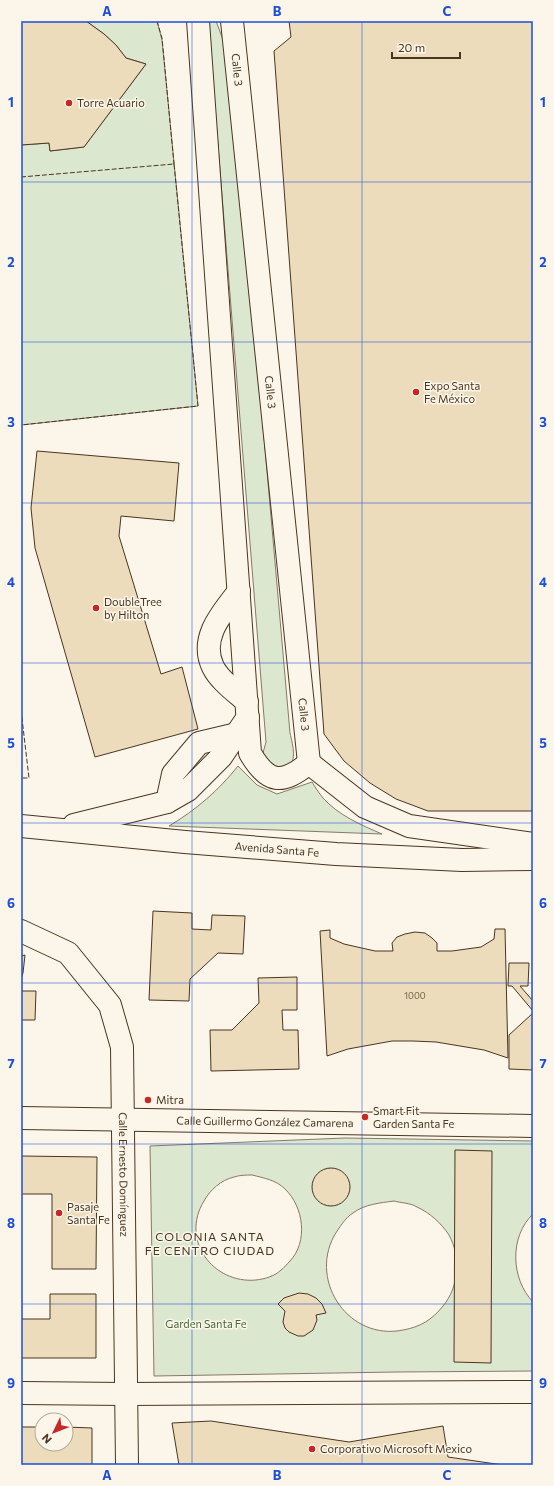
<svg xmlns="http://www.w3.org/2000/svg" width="554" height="1486" font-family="Commissioner,sans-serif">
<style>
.green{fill:#dce7d0;stroke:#887966;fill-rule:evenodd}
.building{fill:#ecdcbc;stroke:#4a3520}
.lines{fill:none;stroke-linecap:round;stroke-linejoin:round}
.minor-casing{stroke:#4a3520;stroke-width:24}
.minor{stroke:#fbf6e9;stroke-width:22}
.fence{stroke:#4a3520;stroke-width:1;stroke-dasharray:5 2;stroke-linecap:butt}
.grid{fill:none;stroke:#1d4ed8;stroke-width:1;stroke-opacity:0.55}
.poi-dot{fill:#c62828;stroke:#fbf6e9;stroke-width:1.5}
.labels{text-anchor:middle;stroke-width:3;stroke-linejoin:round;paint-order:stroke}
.number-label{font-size:9px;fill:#725f47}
.street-label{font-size:11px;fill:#4a3520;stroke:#fbf6e9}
.poi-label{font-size:11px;fill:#4a3520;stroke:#fbf6e9;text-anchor:start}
.park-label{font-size:11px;fill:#436837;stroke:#fbf6e9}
.neighbourhood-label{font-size:12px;letter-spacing:1px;fill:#4a3520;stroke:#fbf6e9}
.neatline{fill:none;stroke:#1d4ed8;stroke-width:1.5}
.grid-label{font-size:13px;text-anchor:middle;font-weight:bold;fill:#1d4ed8}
</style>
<rect width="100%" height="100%" fill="#fbf6e9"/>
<g class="green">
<polygon points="86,21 157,21 162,40 198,406 21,425 21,145 49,143 50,151 84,147 146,64 126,58 116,45 104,34"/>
<path d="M208 21H216L231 61 290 733C293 747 298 761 285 772L261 760 266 742Z"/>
<path d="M238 766 257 785 277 794 312 782C315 787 319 793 323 798 338 815 361 825 382 834L169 826C196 810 219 790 238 766Z"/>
<path d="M345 1138 533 1141V1214C509 1237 511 1279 533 1302V1371L396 1372 154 1376 150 1146ZM252 1175C264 1178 276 1180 285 1189 304 1207 308 1242 290 1261 287 1264 284 1268 281 1270 275 1276 265 1279 256 1280 213 1284 180 1240 204 1201 210 1190 221 1180 234 1177 240 1175 246 1175 252 1175ZM394 1201C401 1203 411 1203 417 1207 430 1213 441 1223 449 1235 461 1257 459 1287 443 1306 432 1320 420 1327 403 1330 350 1341 309 1283 334 1236 339 1228 345 1218 353 1213 365 1204 380 1203 394 1201Z"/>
</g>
<g class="building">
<polygon points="21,21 86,21 104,34 116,45 126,58 146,64 84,147 50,151 49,143 21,145"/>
<polygon points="289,21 533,21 533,811 428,811 396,799 370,783 344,761 324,734 274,51 291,37"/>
<polygon points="37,451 179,463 174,521 121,516 119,536 161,674 182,667 198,729 95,757 35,548 31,508"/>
<polygon points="153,911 192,913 192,929 211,930 212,915 245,916 243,954 218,953 190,979 189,1001 149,1000"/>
<polygon points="495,929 505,929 508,1058 484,1050 436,1042 413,1041 392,1041 348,1049 327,1056 320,931 330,930 330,938 344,944 375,951 393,951 392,943 397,937 405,934 415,932 425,933 432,938 437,943 437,951 452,951 481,947 494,939"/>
<polygon points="25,955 23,973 21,979 21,956"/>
<polygon points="509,963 529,963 528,986 520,986 533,1001 533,1011 512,986 508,986"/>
<polygon points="297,977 297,1010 282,1010 283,1030 298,1030 299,1069 211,1071 210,1030 232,1030 259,1003 258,978"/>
<polygon points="21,991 36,991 35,1020 21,1020"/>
<polygon points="533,1013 533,1070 509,1069 509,1035"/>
<polygon points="455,1150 492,1151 491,1363 454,1362"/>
<polygon points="21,1156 97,1157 96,1269 52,1269 52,1194 21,1194"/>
<circle cx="331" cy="1187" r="19"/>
<polygon points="299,1293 308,1294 316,1298 322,1304 326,1313 316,1315 317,1320 313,1330 304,1336 298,1336 289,1332 285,1328 283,1322 285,1311 278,1304 284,1298"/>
<polygon points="50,1294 96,1294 96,1358 21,1358 21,1319 50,1319"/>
<polygon points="211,1421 349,1442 443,1426 448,1457 503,1465 179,1465 172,1423"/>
<polygon points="21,1427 42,1427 42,1444 66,1444 66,1427 92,1428 92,1465 21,1465"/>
</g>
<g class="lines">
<g class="minor-casing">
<g id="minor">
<path d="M198 21 250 753C268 784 282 785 309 763"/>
<path id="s1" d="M232 21 309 763"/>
<path d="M239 591C222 613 199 638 213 667 220 681 236 692 247 702"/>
<polyline points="309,763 365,807 409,826 533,844"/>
<polyline points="167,802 173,774 199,743 237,734"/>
<polyline points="74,825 167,802 188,790 221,757 248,717"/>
<path id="s2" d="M21 826 185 842 336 854 462 860 533 859"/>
<path id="s3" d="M21 931 68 953 110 1005 122 1047 127 1465"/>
<path id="s4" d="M21 1118 533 1126"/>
<polyline points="21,1393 125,1394 533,1392"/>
</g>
</g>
<use href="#minor" class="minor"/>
<g class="fence">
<polyline points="157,21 162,38 174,164 172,164"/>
<polyline points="21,177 174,164 198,406 21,425"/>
<polyline points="21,710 29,778 21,778"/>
</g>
</g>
<path class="grid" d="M192 21V1465M362 21V1465M21 182H533M21 342H533M21 503H533M21 663H533M21 823H533M21 983H533M21 1144H533M21 1304H533"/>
<g class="poi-dot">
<circle cx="69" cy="103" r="4"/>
<circle cx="416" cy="392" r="4"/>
<circle cx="96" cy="608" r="4"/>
<circle cx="148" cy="1100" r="4"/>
<circle cx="365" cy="1117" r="4"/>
<circle cx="59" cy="1213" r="4"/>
<circle cx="312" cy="1449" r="4"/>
</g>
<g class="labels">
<g class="number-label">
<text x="415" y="999">1000</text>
</g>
<g class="street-label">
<text dy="4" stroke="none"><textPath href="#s1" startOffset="49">Calle 3</textPath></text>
<text dy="4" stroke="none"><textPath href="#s1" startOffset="373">Calle 3</textPath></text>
<text dy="4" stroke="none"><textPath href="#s1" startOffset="697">Calle 3</textPath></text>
<text dy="4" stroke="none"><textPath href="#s2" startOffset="257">Avenida Santa Fe</textPath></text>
<text dy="4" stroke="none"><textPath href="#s4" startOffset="244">Calle Guillermo González Camarena</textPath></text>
<text dy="4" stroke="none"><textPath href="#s3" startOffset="290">Calle Ernesto Domínguez</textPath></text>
</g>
<g class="poi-label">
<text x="77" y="107">Torre Acuario</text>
<text x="424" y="390">Expo Santa<tspan x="424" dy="13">Fe México</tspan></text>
<text x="104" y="606">DoubleTree<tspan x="104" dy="13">by Hilton</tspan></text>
<text x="156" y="1104">Mitra</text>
<text x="373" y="1115">Smart Fit<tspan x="373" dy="13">Garden Santa Fe</tspan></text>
<text x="67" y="1211">Pasaje<tspan x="67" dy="13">Santa Fe</tspan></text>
<text x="320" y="1453">Corporativo Microsoft Mexico</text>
</g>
<g class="park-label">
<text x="206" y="1328">Garden Santa Fe</text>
</g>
<g class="neighbourhood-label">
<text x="210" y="1241">COLONIA SANTA<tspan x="210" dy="14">FE CENTRO CIUDAD</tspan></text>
</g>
</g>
<rect width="554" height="1486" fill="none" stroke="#fbf6e9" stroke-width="44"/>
<g transform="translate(54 1432) rotate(227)"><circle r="19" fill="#fbf6e9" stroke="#b4a999"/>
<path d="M0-3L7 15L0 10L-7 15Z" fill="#c62828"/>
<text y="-6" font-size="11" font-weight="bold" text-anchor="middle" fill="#4a3520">N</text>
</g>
<path d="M392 52v6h68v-6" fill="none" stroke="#4a3520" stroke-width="2"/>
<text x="398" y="52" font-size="12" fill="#4a3520" stroke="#fbf6e9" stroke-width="3" paint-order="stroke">20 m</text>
<rect x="22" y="22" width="510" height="1442" class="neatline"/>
<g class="grid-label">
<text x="107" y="16">A</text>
<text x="277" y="16">B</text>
<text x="447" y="16">C</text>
<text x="11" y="107">1</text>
<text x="543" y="107">1</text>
<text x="11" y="267">2</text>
<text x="543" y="267">2</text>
<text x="11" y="427">3</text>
<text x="543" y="427">3</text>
<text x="11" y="587">4</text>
<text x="543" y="587">4</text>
<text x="11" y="748">5</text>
<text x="543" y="748">5</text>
<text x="11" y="908">6</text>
<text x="543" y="908">6</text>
<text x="11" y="1068">7</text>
<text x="543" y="1068">7</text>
<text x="11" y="1228">8</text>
<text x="543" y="1228">8</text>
<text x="11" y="1388">9</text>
<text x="543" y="1388">9</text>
<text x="107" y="1480">A</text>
<text x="277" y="1480">B</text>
<text x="447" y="1480">C</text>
</g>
</svg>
